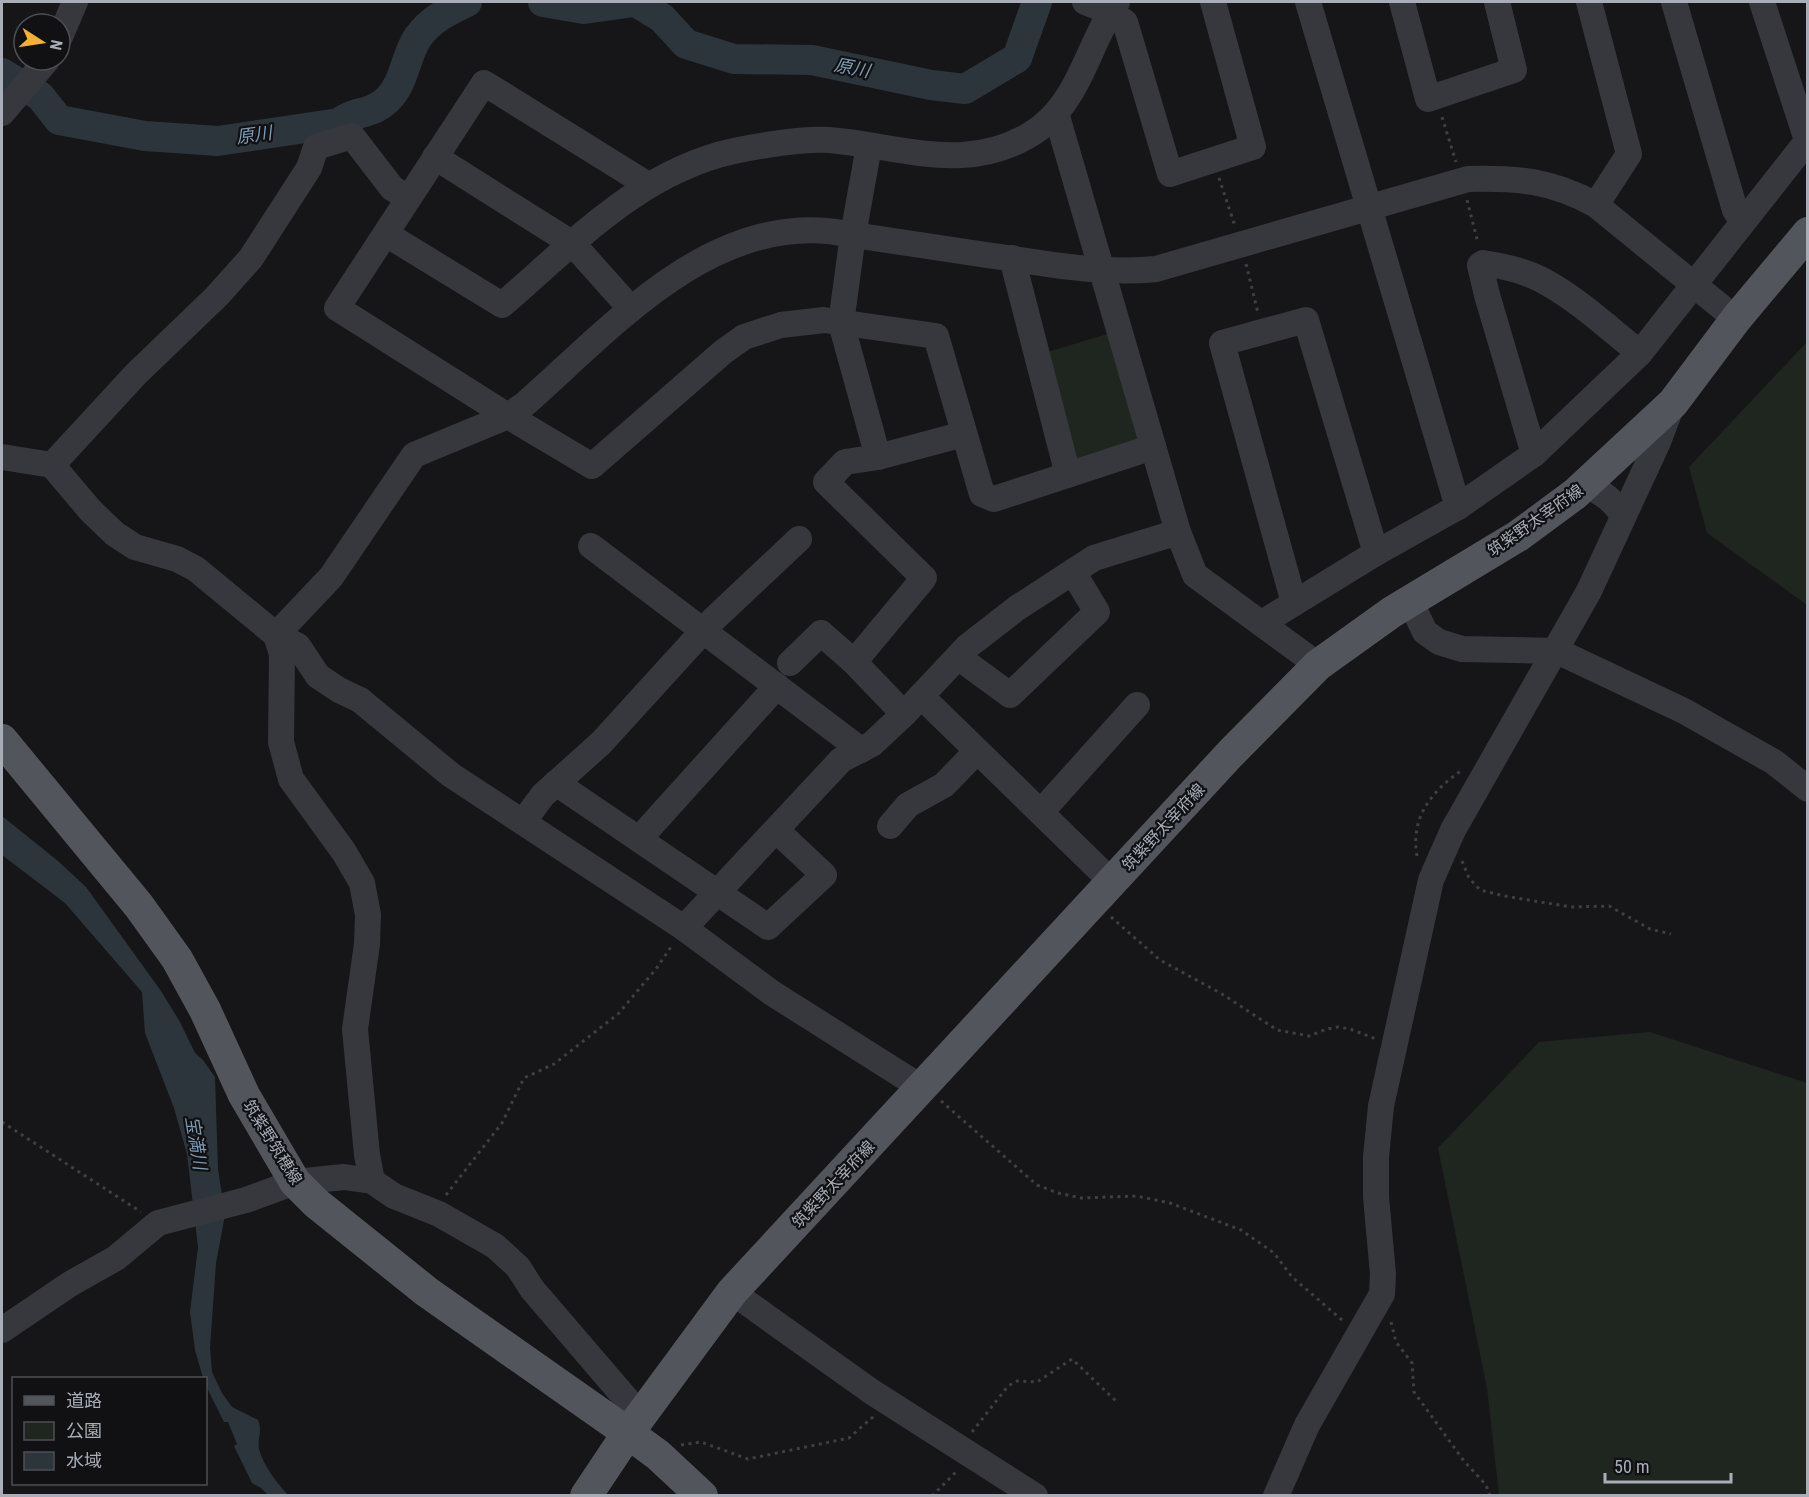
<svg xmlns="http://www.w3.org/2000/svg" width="1809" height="1497" font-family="'Roboto Condensed','Noto Sans JP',sans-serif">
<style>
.green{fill:#1e261f}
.water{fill:#2c353c}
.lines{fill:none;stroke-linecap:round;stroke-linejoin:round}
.river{stroke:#2c353c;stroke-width:30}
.path{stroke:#3d3f44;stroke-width:3;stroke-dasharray:3 4.5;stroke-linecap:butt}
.minor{stroke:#37383d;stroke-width:26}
.major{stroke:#53555c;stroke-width:32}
.labels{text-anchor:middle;stroke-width:4.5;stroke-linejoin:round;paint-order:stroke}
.street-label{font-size:16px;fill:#a8adb8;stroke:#111113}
.water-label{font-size:18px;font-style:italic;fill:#7f9bb3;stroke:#111113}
</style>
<rect width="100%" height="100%" fill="#161618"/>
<g class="green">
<polygon points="1114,332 1144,436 1137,446 1083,463 1072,457 1044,353"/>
<polygon points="1807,342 1807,605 1707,533 1689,467"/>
<polygon points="1650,1032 1807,1083 1807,1495 1499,1495 1487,1388 1438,1148 1539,1042"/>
</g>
<path class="water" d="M2 816 58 861 86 887 161 991 180 1022 195 1053 203 1060 215 1077 218 1169 225 1215 216 1263 210 1348 212 1372 222 1393 232 1407 258 1420C263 1433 257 1437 259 1449 263 1465 277 1483 288 1495H268L261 1488 252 1483 234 1446 237 1444 228 1422H224L206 1386V1378H203L195 1350 190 1312 198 1247 187 1154 174 1108 145 1033 142 992 65 903 2 855Z"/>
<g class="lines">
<g class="river">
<polyline points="543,2 584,9 634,2"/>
<polyline points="636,2 662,18 686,44 734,59 812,60 931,85 965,89 1017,58 1037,2"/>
<path d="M2 73 40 96 59 120 145 136 218 141 339 123C354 110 371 116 388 99 405 82 405 56 418 37 431 19 448 11 467 2"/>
</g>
<g class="path">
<polyline points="1442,117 1456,162"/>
<polyline points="1219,178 1235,226"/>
<polyline points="1467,200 1478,243"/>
<polyline points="1246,264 1258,313"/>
<path d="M1417 856C1410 817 1432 791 1462 770"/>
<polyline points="1462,861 1469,878 1480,890 1504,896 1571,907 1609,906 1650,929 1671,934"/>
<polyline points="1111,917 1160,960 1222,994 1277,1030 1309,1036 1327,1029 1338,1027 1350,1029 1376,1039"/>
<polyline points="941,1101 1037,1185 1058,1193 1081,1198 1136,1196 1170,1203 1241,1230 1274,1253 1292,1277 1342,1320"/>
<polyline points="2,1122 141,1212"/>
<polyline points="446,1195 502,1123 524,1078 554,1064 618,1014 656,969 673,944"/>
<polyline points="1391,1322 1396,1342 1412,1363 1414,1392 1464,1461 1486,1485 1490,1496"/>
<polyline points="972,1432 1008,1386 1017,1381 1037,1382 1072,1359 1116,1401"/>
<polyline points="681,1445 701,1442 748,1459 849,1438 874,1416"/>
<polyline points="932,1496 958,1470"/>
</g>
<g class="minor">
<polyline points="1085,2 1110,12 1125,22 1170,174 1253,147 1213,2"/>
<polyline points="1308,2 1458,507"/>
<polyline points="1402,2 1428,99 1514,70 1497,2"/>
<polyline points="1589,2 1629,154 1596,205"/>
<polyline points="1674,2 1735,210 1743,222"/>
<polyline points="1762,2 1807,140"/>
<polyline points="60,37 75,2"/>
<polyline points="2,113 47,60"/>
<polyline points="1056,113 1178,532 1195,575 1318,665"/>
<polyline points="869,146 853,235 841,323 878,457 964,434"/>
<polyline points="435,157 573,244 631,309"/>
<polyline points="648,185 484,83 337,308 508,416 592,466 723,352 744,337 781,325 824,320 936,336 982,494 994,499 1153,447"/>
<path d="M386 234 502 305C572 245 640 171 734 151 758 146 804 138 829 140 902 146 973 177 1040 128 1081 97 1089 42 1117 2"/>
<polyline points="1012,258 1068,475"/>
<path d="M1534 454 1487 295 1480 265 1483 263C1503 266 1522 270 1540 279 1577 298 1608 328 1640 353"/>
<polyline points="2,457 52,465 90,510 115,534 135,547 177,559 196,569 276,635 298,646 318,676 339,690 360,700 451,775 684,928 772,993 922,1088"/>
<polyline points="52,465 136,374 217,296 251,258 309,168 316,147 352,136 392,188 408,198"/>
<path d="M1585 486C1602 491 1614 501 1623 516"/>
<polyline points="591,546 861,750"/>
<polyline points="1410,601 1425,632 1439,642 1462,649 1557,651 1684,711 1774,762 1808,789"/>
<polyline points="1294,603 1222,343 1306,320 1376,553"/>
<polyline points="1262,623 1376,553 1458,507 1534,454 1640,353 1808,140"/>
<path d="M276 635 331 577 414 455 508 416 525 404C609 330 705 220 827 231 840 232 854 236 867 237 905 243 942 248 980 254 1037 262 1098 275 1156 269L1468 179C1518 178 1551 180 1596 205L1736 319"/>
<polyline points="276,635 282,654 281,742 291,779 344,852 362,883 368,915 367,944 355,1029 367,1155 372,1181"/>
<polyline points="958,657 1010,695 1097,612 1073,572"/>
<polyline points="854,662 924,578 826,482 845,462 878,457"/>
<polyline points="790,663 821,633 854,662 904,714"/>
<polyline points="921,696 1112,882"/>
<polyline points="556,783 768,927 824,875 776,830"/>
<polyline points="1041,812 1137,705"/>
<polyline points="523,822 543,795 601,743 714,619 799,539"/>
<polyline points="890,826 908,805 944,785 977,751"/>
<polyline points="639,839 777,686"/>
<polyline points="684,928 841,760 872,744 904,714 968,646 1017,608 1094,558 1178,532"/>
<polyline points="732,1292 872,1392 1035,1496"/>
<polyline points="2,1330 70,1284 116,1258 158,1223 246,1200 295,1182 344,1177 372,1181 394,1196 439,1214 495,1246 518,1267 532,1289 641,1416"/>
<polyline points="1276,1496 1307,1425 1382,1294 1383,1274 1376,1197 1376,1157 1381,1106 1431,880 1453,830 1589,591 1658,442 1672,405"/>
</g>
<g class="major">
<polyline points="2,740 139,906 177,959 205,1010 244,1095 295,1182 316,1203 427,1292 628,1433 658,1455 702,1496"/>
<polyline points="586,1496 628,1433 732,1292 1231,753 1318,665 1392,612 1518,536 1575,494 1673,403 1736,319 1808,233"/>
</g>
</g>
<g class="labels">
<g class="street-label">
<text transform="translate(1535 520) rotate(-35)" y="6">筑紫野太宰府線</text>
<text transform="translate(1163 827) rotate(-47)" y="6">筑紫野太宰府線</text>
<text transform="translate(273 1142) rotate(58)" y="6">筑紫野筑穂線</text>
<text transform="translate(833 1184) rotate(-47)" y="6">筑紫野太宰府線</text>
</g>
<g class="water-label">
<text transform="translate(852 68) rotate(11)" y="6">原川</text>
<text transform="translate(254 135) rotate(-8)" y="6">原川</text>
<text transform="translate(196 1143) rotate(81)" y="6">宝満川</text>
</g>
</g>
<rect width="1809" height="1497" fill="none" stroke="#a8adb8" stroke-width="6"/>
<rect x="12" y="1377" width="195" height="108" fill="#111113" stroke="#4d4f55" stroke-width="1.5"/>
<rect x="24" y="1396" width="30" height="9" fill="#53555c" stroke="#4d4f55" stroke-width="1.5"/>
<text x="66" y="1407" font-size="18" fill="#a8adb8">道路</text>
<rect x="24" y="1422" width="30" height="18" fill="#1e261f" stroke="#4d4f55" stroke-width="1.5"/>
<text x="66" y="1437" font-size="18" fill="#a8adb8">公園</text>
<rect x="24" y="1452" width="30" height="18" fill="#2c353c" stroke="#4d4f55" stroke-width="1.5"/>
<text x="66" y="1467" font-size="18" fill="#a8adb8">水域</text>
<g transform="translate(42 42) rotate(102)"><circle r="28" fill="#111113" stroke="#4d4f55" stroke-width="1.5"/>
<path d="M0-4.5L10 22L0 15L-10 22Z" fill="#f2b134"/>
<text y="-9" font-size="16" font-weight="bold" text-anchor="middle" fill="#a8adb8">N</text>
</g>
<path d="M1605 1473v9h126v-9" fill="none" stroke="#a8adb8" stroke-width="3"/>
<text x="1614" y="1473" font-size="18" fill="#a8adb8" stroke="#111113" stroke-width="4.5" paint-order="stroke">50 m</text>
</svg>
